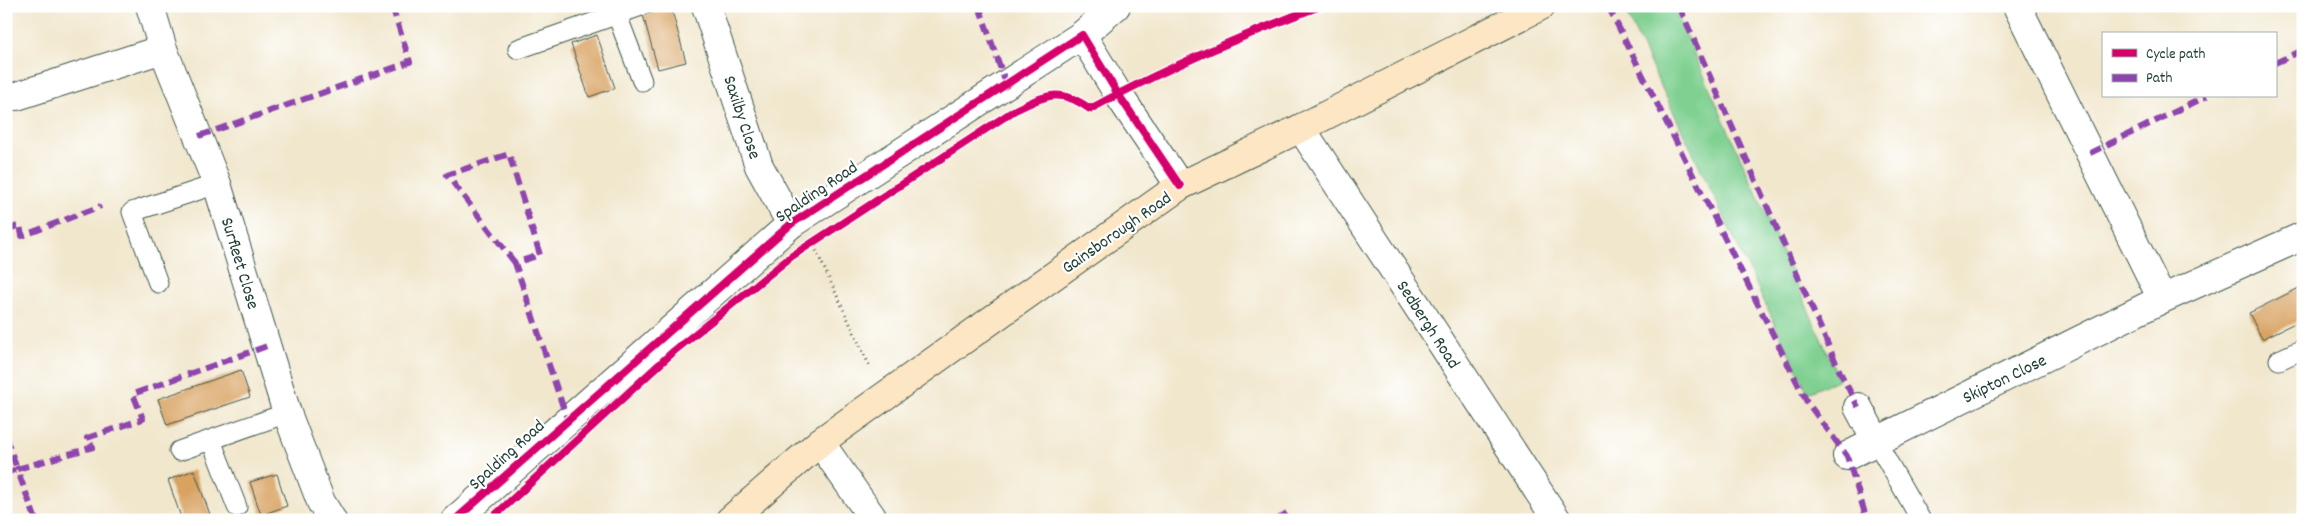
<svg xmlns="http://www.w3.org/2000/svg" width="2309" height="526" font-family="Dekko,sans-serif">
<style>
.green{fill:#7fd091;stroke:#4f8662}
.building{fill:#d8a261}
.lines{fill:none;stroke-linecap:round;stroke-linejoin:round}
.lane-casing{stroke:#3e564b;stroke-width:21}
.street-casing{stroke:#3e564b;stroke-width:30}
.secondary-casing{stroke:#3e564b;stroke-width:30}
.path{stroke:#3e564b;stroke-width:3;stroke-dasharray:1 4;stroke-linecap:butt}
.lane{stroke:#fff;stroke-width:19}
.street{stroke:#fff;stroke-width:28}
.secondary{stroke:#fce6c4;stroke-width:28}
.quiet{stroke:#8e44ad;stroke-width:6;stroke-dasharray:12 6;stroke-linecap:butt}
.cycleway-casing{stroke:#fff;stroke-width:11}
.cycleway{stroke:#d6006c;stroke-width:8}
.labels{text-anchor:middle;stroke-width:4.5;stroke-linejoin:round;paint-order:stroke}
.street-label{font-size:18px;fill:#1f3d34;stroke:#fff}
</style>
<rect width="100%" height="100%" fill="#fff"/>
<filter id="ink" filterUnits="userSpaceOnUse"><feTurbulence type="fractalNoise" baseFrequency=".02" numOctaves="2"/><feDisplacementMap in="SourceGraphic" scale="10" xChannelSelector="R" yChannelSelector="G"/><feConvolveMatrix kernelMatrix="1 2 1 2 8 2 1 2 1" color-interpolation-filters="sRGB"/></filter>
<filter id="wash" filterUnits="userSpaceOnUse"><feTurbulence type="fractalNoise" baseFrequency=".0096" numOctaves="4" result="noise"/><feDisplacementMap in="SourceGraphic" scale="20" xChannelSelector="R" yChannelSelector="G"/><feGaussianBlur stdDeviation="1.12" result="paint"/><feColorMatrix in="noise" values="0 0 0 0 0 0 0 0 0 0 0 0 0 0 0 0 0 1.4 0 .05"/><feComposite in="paint" operator="in"/></filter>
<g filter="url(#wash)">
<rect width="100%" height="100%" fill="#f1e7cd"/>
<polygon class="green" points="1644,6 1673,6 1839,379 1808,393 1626,13"/>
<g id="blocks">
<g class="building">
<polygon points="671,7 686,62 658,69 643,15"/>
<polygon points="597,35 615,88 589,97 571,44"/>
<polygon points="2303,286 2303,319 2262,339 2249,313"/>
<polygon points="241,370 250,397 167,425 158,399"/>
<polygon points="194,470 212,520 182,520 168,480"/>
<polygon points="277,474 287,506 261,515 250,482"/>
</g>
</g>
</g>
<g filter="url(#ink)">
<use href="#blocks" fill-opacity="0" stroke="#3e564b" stroke-width="1"/>
<g class="lines">
<g class="lane-casing">
<g id="lane">
<polyline points="617,15 642,81"/>
<polyline points="518,49 641,6"/>
<polyline points="158,283 132,212 217,184"/>
<polyline points="2279,360 2303,349"/>
<polyline points="211,440 237,507"/>
<polyline points="1876,441 1921,520"/>
<polyline points="179,451 287,413"/>
</g>
</g>
<g class="street-casing">
<g id="street">
<polyline points="150,6 163,49 217,184 287,413 321,502 332,520"/>
<polyline points="706,6 759,166 791,224"/>
<polyline points="2017,6 2162,299 2303,236"/>
<polyline points="1082,35 1116,6"/>
<polyline points="17,96 163,49"/>
<polyline points="1301,128 1557,520"/>
<polyline points="1858,407 1876,441"/>
<polyline points="820,442 874,520"/>
<polyline points="1847,456 2162,299"/>
<polyline points="455,520 791,224 1082,35 1118,94 1180,186"/>
</g>
</g>
<g class="secondary-casing">
<polyline id="secondary" points="730,520 820,442 1180,186 1301,128 1541,6"/>
</g>
<polyline class="path" points="814,246 870,367"/>
<use href="#lane" class="lane"/>
<use href="#street" class="street"/>
<use href="#secondary" class="secondary"/>
<g class="quiet">
<polyline points="979,6 1006,84"/>
<polyline points="1608,6 1807,402 1847,456 1867,520"/>
<polyline points="1679,6 1840,372 1858,407"/>
<polyline points="2275,63 2303,50"/>
<polyline points="199,136 410,62 392,6"/>
<polyline points="2090,153 2207,96"/>
<polyline points="6,230 20,225 22,236 101,206"/>
<polyline points="515,263 447,175 509,154 540,255 515,263 567,419"/>
<polyline points="6,437 17,469 6,473"/>
<polyline points="36,520 17,469 93,447 87,438 143,419 133,394 267,346"/>
<polyline points="1277,520 1291,510"/>
</g>
<g class="cycleway-casing">
<g id="cycleway">
<polyline points="455,520 791,224 1082,35 1118,94 1180,186"/>
<path d="M490 520 674 351 792 256 1015 110C1047 95 1060 87 1090 109 1164 69 1241 36 1320 6"/>
</g>
</g>
<use href="#cycleway" class="cycleway"/>
</g>
</g>
<g class="labels">
<g class="street-label">
<text transform="translate(743 117) rotate(72)" y="6">Saxilby Close</text>
<text transform="translate(816 191) rotate(-34)" y="6">Spalding Road</text>
<text transform="translate(1116 232) rotate(-35)" y="6">Gainsborough Road</text>
<text transform="translate(241 263) rotate(73)" y="6">Surfleet Close</text>
<text transform="translate(1429 324) rotate(57)" y="6">Sedbergh Road</text>
<text transform="translate(2004 378) rotate(-26)" y="6">Skipton Close</text>
<text transform="translate(506 454) rotate(-42)" y="6">Spalding Road</text>
</g>
</g>
<rect width="2309" height="526" fill="none" stroke="#fff" stroke-width="25"/>
<rect x="2102" y="32" width="175" height="65" fill="#ffffff" stroke="#a5b1ae"/>
<rect x="2112" y="49" width="25" height="8" fill="#d6006c" stroke="#a5b1ae"/>
<text x="2146" y="58" font-size="15" fill="#1f3d34">Cycle path</text>
<rect x="2112" y="74" width="25" height="8" fill="#8e44ad" stroke="#a5b1ae"/>
<text x="2146" y="82" font-size="15" fill="#1f3d34">Path</text>
</svg>
